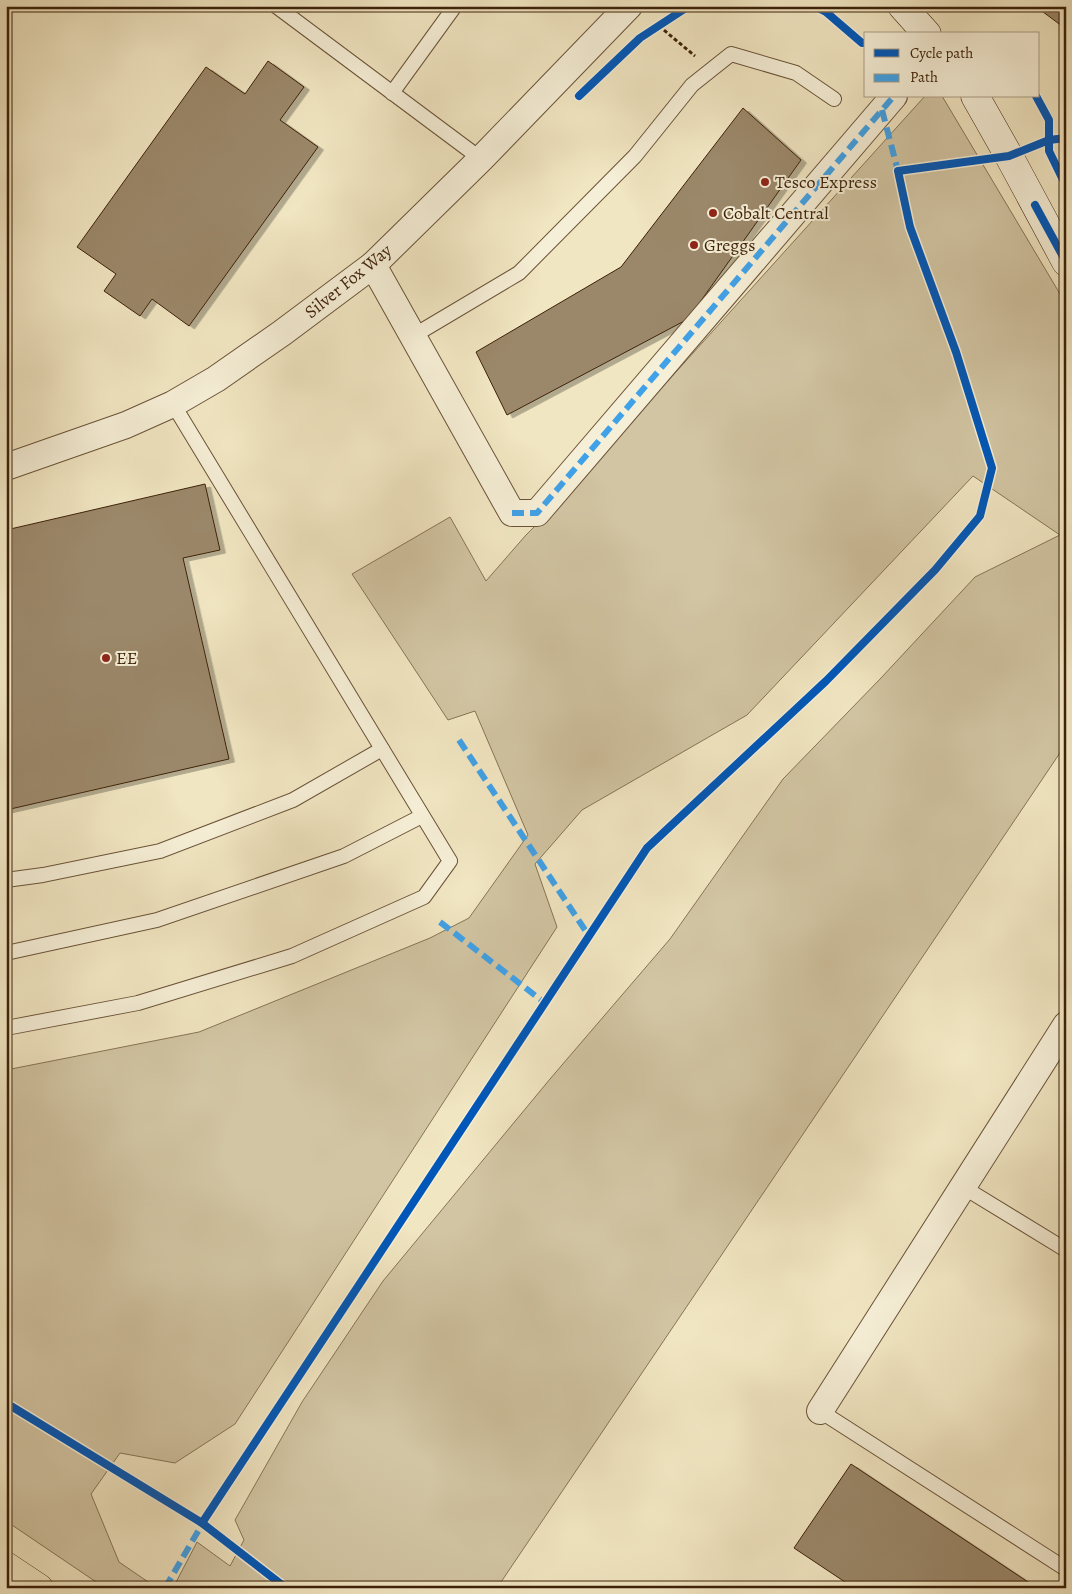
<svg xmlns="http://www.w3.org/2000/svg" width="1072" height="1594" font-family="Alegreya,serif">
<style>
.green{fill:#d2c5a3;stroke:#887456}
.building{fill:#9b886a;stroke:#3d220a;filter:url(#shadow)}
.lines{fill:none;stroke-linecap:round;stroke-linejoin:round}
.lane-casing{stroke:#6a5338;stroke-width:16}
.street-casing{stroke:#6a5338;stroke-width:28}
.secondary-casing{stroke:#3d220a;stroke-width:29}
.highway-casing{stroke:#3d220a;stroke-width:29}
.path{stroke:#3d220a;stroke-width:3;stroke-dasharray:4 2.5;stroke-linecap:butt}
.lane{stroke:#f6efd7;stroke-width:14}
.street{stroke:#f6efd7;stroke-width:26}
.secondary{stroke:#f6efd7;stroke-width:28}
.highway{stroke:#f1e6c2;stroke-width:28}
.quiet{stroke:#3fa2e9;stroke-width:6;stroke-dasharray:12 6;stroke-linecap:butt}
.cycleway-casing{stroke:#f6efd7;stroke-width:11}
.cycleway{stroke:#0057b8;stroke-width:8}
.poi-dot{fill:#8f2418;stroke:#f6efd7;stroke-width:2}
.labels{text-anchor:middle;stroke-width:4;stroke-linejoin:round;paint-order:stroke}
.poi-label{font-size:18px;fill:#3d220a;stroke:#f6efd7;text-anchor:start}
.street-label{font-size:18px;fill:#3d220a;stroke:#f6efd7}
</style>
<defs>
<filter id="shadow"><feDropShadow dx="5.5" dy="3" stdDeviation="0" flood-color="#0004"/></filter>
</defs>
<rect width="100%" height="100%" fill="#f1e6c2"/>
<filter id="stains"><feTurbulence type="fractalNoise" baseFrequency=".004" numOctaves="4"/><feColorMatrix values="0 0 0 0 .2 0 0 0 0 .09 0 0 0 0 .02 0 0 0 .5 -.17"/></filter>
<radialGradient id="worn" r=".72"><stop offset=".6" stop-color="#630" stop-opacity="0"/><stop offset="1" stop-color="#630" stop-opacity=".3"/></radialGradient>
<polygon class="green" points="925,96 942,96 1066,304 1066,744 497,1588 173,1588 197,1542 230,1566 244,1540 235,1520 302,1402 383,1281 550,1079 670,939 783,779 881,678 975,577 1060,535 973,476 747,715 582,810 535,864 557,927 235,1424 175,1463 120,1453 91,1494 119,1562 157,1588 105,1588 6,1521 6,1070 199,1032 430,938 469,918 528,835 475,711 448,720 352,574 450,517 486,581 526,535 555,506"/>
<g class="building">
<polygon points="1035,6 1066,6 1066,29"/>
<polygon points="268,61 304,87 280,120 318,147 189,326 152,299 140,316 104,291 116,274 77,247 206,67 245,94"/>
<polygon points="743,108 801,160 688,319 507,415 476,352 621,267"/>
<polygon points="205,484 220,550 183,558 229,759 6,810 6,530"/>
<polygon points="851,1464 1037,1588 854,1588 794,1548"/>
</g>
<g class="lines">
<g class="lane-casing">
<g id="lane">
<polyline points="276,6 481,159"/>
<polyline points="392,93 455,6"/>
<polyline points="413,336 519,273 635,156 692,85 731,54 796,73 834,99"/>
<polyline points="6,880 43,875 160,851 293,800 382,749"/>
<polyline points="6,953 157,920 344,856 422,816"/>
<polyline points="6,1028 138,1003 292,956 424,897 450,861 173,404"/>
<polyline points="963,1187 1066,1250"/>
<polyline points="820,1411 1066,1569"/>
</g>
</g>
<g class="street-casing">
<g id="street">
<polyline points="373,265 512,513 537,513 894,96"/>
<polyline points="6,467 126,425 173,404 216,379 282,333 373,265 481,159 629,6"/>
<polyline points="820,1411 1066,1025"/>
</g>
</g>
<g class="secondary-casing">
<g id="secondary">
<polyline points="902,6 927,34"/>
<polyline points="975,96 1009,156 1066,262"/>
</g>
</g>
<g class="highway-casing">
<polyline id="highway" points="6,1566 39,1588"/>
</g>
<polyline class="path" points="659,26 695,56"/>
<use href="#lane" class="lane"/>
<use href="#street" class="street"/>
<use href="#secondary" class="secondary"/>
<use href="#highway" class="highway"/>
<g class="quiet">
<polyline points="882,110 898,171"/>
<polyline points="512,513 537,513 894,96"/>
<polyline points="459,740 589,936"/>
<polyline points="440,922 545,1003"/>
<polyline points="165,1588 204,1521"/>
</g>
<g class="cycleway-casing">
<g id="cycleway">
<polyline points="814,6 826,12 862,43 866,43"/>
<polyline points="579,96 640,38 689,6"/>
<polyline points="1036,96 1049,120 1049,151 1066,186"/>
<polyline points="1035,205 1066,262"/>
<polyline points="6,1403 202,1523 286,1588"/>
<polyline points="202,1523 647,848 826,681 935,570 980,516 992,468 956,352 910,227 898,171 1009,156 1049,140 1066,138"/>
</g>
</g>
<use href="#cycleway" class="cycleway"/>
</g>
<g class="poi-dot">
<circle cx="765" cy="182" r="5"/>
<circle cx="713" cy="213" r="5"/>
<circle cx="694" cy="245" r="5"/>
<circle cx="106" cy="658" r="5"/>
</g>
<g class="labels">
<g class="poi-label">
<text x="775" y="188">Tesco Express</text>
<text x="723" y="219">Cobalt Central</text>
<text x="704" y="251">Greggs</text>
<text x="116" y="664">EE</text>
</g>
<g class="street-label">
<text transform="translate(348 281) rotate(-39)" y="6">Silver Fox Way</text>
</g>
</g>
<rect width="1072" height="1594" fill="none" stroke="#f1e6c2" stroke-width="25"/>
<rect x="8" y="8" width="1057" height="1579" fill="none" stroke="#3d220a" stroke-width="2.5"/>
<rect x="12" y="12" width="1047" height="1569" fill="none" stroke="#3d220a"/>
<rect x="864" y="32" width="175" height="65" fill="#f6efd7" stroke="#ac9d85"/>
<rect x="874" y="49" width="25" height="8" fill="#0057b8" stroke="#ac9d85"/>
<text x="910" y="58" font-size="15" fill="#3d220a">Cycle path</text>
<rect x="874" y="74" width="25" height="8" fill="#3fa2e9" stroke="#ac9d85"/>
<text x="910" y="82" font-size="15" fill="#3d220a">Path</text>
<rect width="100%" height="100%" filter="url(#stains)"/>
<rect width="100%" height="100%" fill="url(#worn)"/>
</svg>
